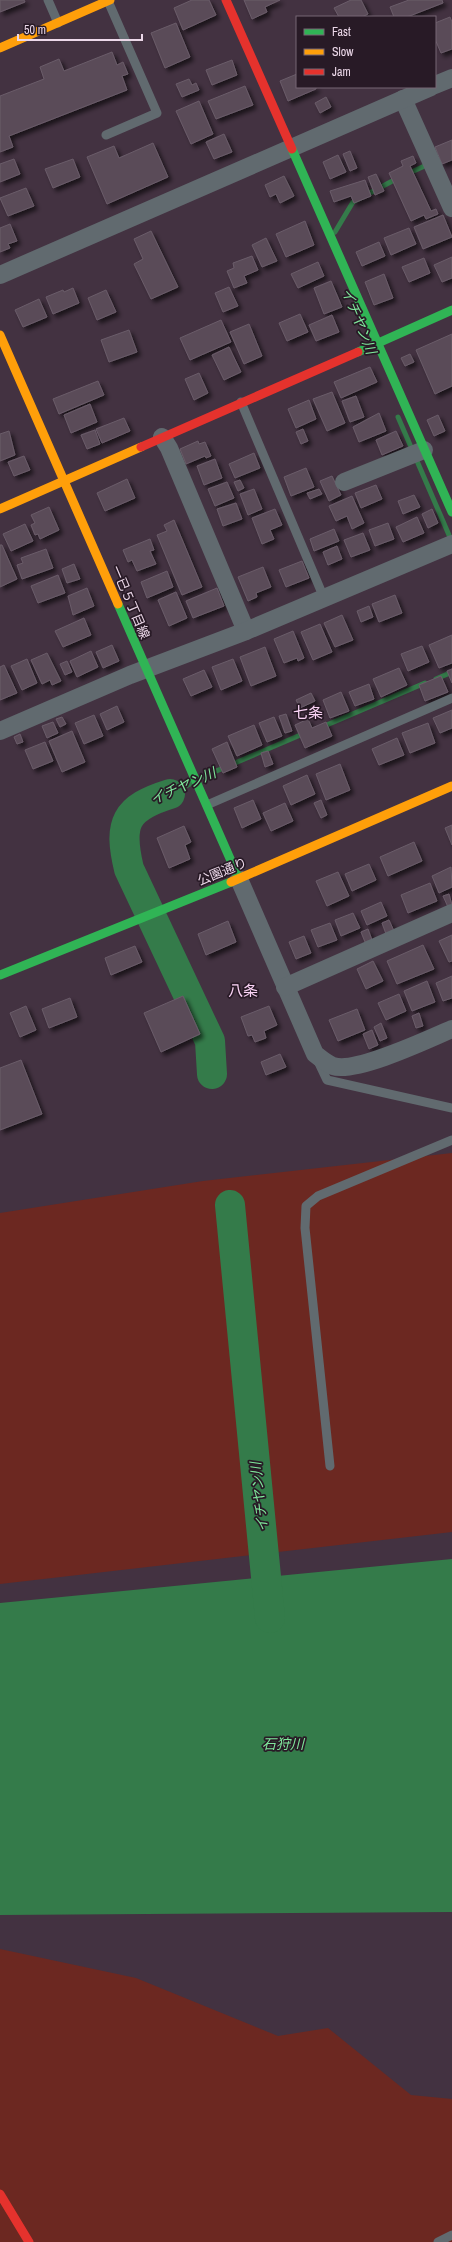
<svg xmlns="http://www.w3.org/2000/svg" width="452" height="2242" font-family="'Archivo Narrow','Noto Sans JP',sans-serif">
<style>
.green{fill:#6c2821}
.water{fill:#347b4a}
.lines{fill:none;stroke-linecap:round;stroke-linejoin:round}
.stream{stroke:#347b4a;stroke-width:5}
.river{stroke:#347b4a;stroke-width:30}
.building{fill:#5a4c59;stroke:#6a5c69;filter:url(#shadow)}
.lane{stroke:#616a6f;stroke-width:9}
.street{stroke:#616a6f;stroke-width:18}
.fast{stroke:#30b455;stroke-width:9}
.slow{stroke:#ff9f0a;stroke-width:9}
.jam{stroke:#e5322d;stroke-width:9}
.labels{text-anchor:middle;stroke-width:3.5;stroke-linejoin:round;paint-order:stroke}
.street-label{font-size:13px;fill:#ecd8e9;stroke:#281a26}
.water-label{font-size:14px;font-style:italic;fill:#7fe79b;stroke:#281a26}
.quarter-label{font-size:15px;fill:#fad3f5;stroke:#281a26}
</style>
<defs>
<filter id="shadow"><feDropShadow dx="3.5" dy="3.5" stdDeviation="2" flood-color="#0009"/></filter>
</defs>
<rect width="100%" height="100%" fill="#433241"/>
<g class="green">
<polygon points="452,1153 452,1532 0,1584 0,1213 203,1181"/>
<polygon points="0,1949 136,1978 278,2036 328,2028 411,2095 452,2099 452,2242 0,2242"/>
</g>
<polygon class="water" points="452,1559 452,1912 0,1915 0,1603"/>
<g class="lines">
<g class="stream">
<polyline points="407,174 429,164"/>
<polyline points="335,232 353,202 398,178"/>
<polyline points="398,417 452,542"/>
<polyline points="436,679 452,672"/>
<polyline points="322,727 425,683"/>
<polyline points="200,778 305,733"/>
<polyline points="170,794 192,783"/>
</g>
<g class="river">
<path d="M170 794C125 808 118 823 129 869L210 1041 212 1074"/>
<polyline points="230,1205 270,1618"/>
</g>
</g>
<g class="building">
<polygon points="0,0 24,0 25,2 0,12"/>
<polygon points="192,0 209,0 216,15 183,30 174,8"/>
<polygon points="244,0 280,0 265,7 267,12 252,19"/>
<polygon points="351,0 361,0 368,14 362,17 339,17 334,8"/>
<polygon points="409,0 442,0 443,3 407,17 394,17 390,7"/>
<polygon points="450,17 452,22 452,49 441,53 435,39 435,23"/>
<polygon points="176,23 190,57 165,68 151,33"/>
<polygon points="112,52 117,65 123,62 128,74 122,76 127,90 9,136 13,147 0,152 0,96 44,79 40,67 59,59 64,71"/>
<polygon points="232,60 237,75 212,85 206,70"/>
<polygon points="297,74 297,87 316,87 316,89 288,101 280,81"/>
<polygon points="189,79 192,85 196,83 199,90 182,97 176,84"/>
<polygon points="245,86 253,105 216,119 208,101"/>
<polygon points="326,97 331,107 320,113 315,103"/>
<polygon points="199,101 213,134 191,144 176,111"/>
<polygon points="224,134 232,152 214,159 206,142"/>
<polygon points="452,140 452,160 442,164 435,147"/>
<polygon points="153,143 168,177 107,204 87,157 114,146 119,158"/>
<polygon points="350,151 357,168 350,171 343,154"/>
<polygon points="338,155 346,172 330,179 323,162"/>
<polygon points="413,156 416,163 410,166 431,211 436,209 438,214 426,219 424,215 411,221 389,173 403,166 401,161"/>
<polygon points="14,159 20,174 0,182 0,164"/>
<polygon points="73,159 80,177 53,188 45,169"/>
<polygon points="376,174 384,191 375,195 368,177"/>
<polygon points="284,176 294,196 280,203 276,194 270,197 265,185"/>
<polygon points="365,180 371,196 354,203 351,196 334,202 330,191"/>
<polygon points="26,188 34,206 8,216 0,198"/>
<polygon points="443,215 452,237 423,249 414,227"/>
<polygon points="305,221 314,245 286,257 276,234"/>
<polygon points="10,224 17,241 8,244 10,248 0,252 0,228"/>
<polygon points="409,228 416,244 391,255 384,238"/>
<polygon points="151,231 178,287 151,299 134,264 143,259 134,239"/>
<polygon points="266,238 277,261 262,267 252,245"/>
<polygon points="379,242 385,256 362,266 356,252"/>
<polygon points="252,256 258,270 244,276 247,283 234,288 227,271 234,268 233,263"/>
<polygon points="452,257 452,278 442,282 434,265"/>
<polygon points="424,258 430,273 409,282 402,267"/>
<polygon points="318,262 324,276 298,288 291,274"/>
<polygon points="384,274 393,298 374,305 365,282"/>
<polygon points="331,281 342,307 324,314 314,288"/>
<polygon points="229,287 238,306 223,312 215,293"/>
<polygon points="73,288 79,303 53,314 46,297 63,290 64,292"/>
<polygon points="106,290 116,312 97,320 88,298"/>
<polygon points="39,299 47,317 23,327 15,310"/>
<polygon points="300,314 308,332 287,341 279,323"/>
<polygon points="332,315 339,332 316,341 309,325"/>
<polygon points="221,320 231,342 190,360 180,338"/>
<polygon points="249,324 262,356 244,364 230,332"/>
<polygon points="129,330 137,352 109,362 101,340"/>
<polygon points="452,334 452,386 435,394 416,350"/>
<polygon points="229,347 241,372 224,380 212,355"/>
<polygon points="410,354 414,362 405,366 401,358"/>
<polygon points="370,367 377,382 341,398 334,382"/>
<polygon points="199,373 208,393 194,400 185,379"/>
<polygon points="98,381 104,395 59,414 53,399"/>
<polygon points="332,392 345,423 327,431 313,399"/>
<polygon points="356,396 364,417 350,422 342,401"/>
<polygon points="309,400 316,419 296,428 288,409"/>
<polygon points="90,404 97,422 71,433 64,415"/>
<polygon points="379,413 386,431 359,442 353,427"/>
<polygon points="438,415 445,431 434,436 427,420"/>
<polygon points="124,418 130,431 102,443 96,429"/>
<polygon points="303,429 308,441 301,444 296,432"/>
<polygon points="95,430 100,444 87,449 81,435"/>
<polygon points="9,431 15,455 0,461 0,434"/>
<polygon points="396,431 403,446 382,455 376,440"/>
<polygon points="198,441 199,444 205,442 211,456 206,458 205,456 186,464 180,449"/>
<polygon points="254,453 260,468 235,478 229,464"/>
<polygon points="24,456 30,470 14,476 8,462"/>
<polygon points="215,459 222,478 204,485 197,466"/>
<polygon points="306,468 314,487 291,496 284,477"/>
<polygon points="332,476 341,495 329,501 320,481"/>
<polygon points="127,479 135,498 105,511 97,493"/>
<polygon points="240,480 244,488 238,491 234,482"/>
<polygon points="227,482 234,498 215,506 208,489"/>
<polygon points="376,485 382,499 361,508 355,493"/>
<polygon points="254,489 262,509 248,515 240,494"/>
<polygon points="319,489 322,494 310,499 307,493"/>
<polygon points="414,495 420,507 403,514 398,501"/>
<polygon points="352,496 364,523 352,529 347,516 336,521 329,506"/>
<polygon points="236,503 242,519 223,526 217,509"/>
<polygon points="49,507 59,530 40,539 38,534 35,535 31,525 35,523 31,515"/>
<polygon points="275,509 282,525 270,530 274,539 262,544 252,518"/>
<polygon points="432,509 438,523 428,528 422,514"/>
<polygon points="417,517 424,533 403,542 396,527"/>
<polygon points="174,520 202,587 182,595 157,535 167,531 164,525"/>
<polygon points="388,523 394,539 375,546 369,530"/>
<polygon points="25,524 33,541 11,551 3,534"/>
<polygon points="334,529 339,541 314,551 310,539"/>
<polygon points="363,533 370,550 351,557 344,540"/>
<polygon points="150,539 154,550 150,551 156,564 137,571 132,560 128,562 123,550"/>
<polygon points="0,545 2,545 17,579 0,587"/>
<polygon points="337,546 342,559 328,565 323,552"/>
<polygon points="46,549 53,568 22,579 17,565 23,563 21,558"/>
<polygon points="302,561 309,578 286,587 279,570"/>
<polygon points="74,564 80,579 67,583 62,569"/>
<polygon points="263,567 271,587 256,593 257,597 248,601 238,577"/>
<polygon points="167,571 173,587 147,598 141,582"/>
<polygon points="58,575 65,593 38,603 31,586"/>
<polygon points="87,588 94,606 73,615 68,596"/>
<polygon points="217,588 224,606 193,618 186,601"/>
<polygon points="176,592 187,618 169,626 158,600"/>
<polygon points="395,595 402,613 379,622 372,604"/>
<polygon points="369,606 373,617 361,622 357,611"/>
<polygon points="342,615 353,640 335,647 324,623"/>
<polygon points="84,618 91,635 63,647 55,631"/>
<polygon points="320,624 332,652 313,660 301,632"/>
<polygon points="293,631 304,658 298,661 297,658 284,663 274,639"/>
<polygon points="452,635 452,663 439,668 429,645"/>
<polygon points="112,645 119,661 103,668 96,652"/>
<polygon points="422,646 429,662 408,671 401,654"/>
<polygon points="265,647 276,676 251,686 240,657"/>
<polygon points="91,651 98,667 77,677 70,661"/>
<polygon points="47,653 61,681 52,685 50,680 42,684 31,660"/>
<polygon points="27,659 37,683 22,690 11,666"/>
<polygon points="233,659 242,681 221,690 212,667"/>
<polygon points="67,661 72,672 65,675 60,664"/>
<polygon points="4,665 17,693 0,700 0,667"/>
<polygon points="399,668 407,685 381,697 373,679"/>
<polygon points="452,669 452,683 447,671"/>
<polygon points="204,670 212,687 191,696 183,679"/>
<polygon points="441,676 448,692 425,701 419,685"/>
<polygon points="369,684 374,699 355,706 349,692"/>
<polygon points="341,692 349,711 330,718 323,700"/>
<polygon points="311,693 315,701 300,708 296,700"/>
<polygon points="117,706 124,722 107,730 100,714"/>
<polygon points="452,710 452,728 440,733 433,718"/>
<polygon points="286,714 292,731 285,733 279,716"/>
<polygon points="94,715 103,736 84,744 75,723"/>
<polygon points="62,717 66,724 60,727 56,719"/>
<polygon points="274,717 282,736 267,742 259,723"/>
<polygon points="308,719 312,728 326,722 332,736 305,748 295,725"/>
<polygon points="53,722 58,733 47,738 42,726"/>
<polygon points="428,723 435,743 410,753 402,733"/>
<polygon points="254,725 262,745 237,756 228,736"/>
<polygon points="72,731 85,762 62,772 49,741"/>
<polygon points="20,734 23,742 17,744 14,737"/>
<polygon points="397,738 404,755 379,765 372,749"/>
<polygon points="45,742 53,761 33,769 25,750"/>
<polygon points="227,742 237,767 223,773 212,749"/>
<polygon points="268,751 273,764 265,767 261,753"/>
<polygon points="340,764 350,790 326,800 316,774"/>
<polygon points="307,775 315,794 291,805 283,786"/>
<polygon points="253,800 261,819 242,828 234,808"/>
<polygon points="321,800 327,815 321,818 314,803"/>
<polygon points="285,803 293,821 271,831 263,813"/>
<polygon points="452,825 452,845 445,828"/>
<polygon points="184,826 191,842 185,845 190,859 169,868 157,838"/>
<polygon points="414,842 422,861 388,876 380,857"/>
<polygon points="369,864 376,880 352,891 345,874"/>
<polygon points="451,867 452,887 439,893 432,876"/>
<polygon points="338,872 349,896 327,906 316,881"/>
<polygon points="430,883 437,901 408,913 401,895"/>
<polygon points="449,894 452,905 448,907 443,896"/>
<polygon points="381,902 387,916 367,925 361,911"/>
<polygon points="353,913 360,928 341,936 335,920"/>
<polygon points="389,920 394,931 386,934 382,923"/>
<polygon points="228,921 236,942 206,955 198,934"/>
<polygon points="330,923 337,940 318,947 311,930"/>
<polygon points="368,929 372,940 365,942 361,932"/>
<polygon points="452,935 452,961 449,962 439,941"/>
<polygon points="304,936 311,953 296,959 289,942"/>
<polygon points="423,945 434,969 397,984 387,961"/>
<polygon points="135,946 142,962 111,975 105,958"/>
<polygon points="373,961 383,981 366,989 357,969"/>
<polygon points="452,976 452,998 443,1001 436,983"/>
<polygon points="427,981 435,1002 412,1011 404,991"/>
<polygon points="399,994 406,1011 386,1020 378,1003"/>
<polygon points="183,996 200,1034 161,1052 144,1013"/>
<polygon points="70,998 77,1017 49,1028 42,1009"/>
<polygon points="26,1006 36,1030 20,1037 10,1013"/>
<polygon points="269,1006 277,1025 264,1031 266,1038 255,1042 252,1035 248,1036 241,1017"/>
<polygon points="357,1009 365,1030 338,1041 329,1020"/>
<polygon points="419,1013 423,1026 416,1028 412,1016"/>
<polygon points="381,1023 387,1038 380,1041 374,1027"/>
<polygon points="372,1030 378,1045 369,1049 363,1034"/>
<polygon points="280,1054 286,1067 266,1075 261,1062"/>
<polygon points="21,1060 42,1114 0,1130 0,1068"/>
</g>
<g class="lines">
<g class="lane">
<polyline points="48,0 58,23"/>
<polyline points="106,135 157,113 108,1"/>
<polyline points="241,402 324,598"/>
<polyline points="207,805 452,698"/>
<polyline points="318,1061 327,1080 452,1108"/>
<polyline points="330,1466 305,1228 306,1206 318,1196 452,1140"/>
<polyline points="438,2242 452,2235"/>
</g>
<g class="street">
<polyline points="435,85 452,78"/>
<polyline points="403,99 452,208"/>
<polyline points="0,275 431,87"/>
<polyline points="162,437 169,448 246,631"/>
<polyline points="344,482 424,450"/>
<polyline points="0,731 130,675 246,631 452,544"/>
<path d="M239 879 315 1054C320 1058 327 1064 333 1066 355 1074 429 1039 452 1029"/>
<polyline points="285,987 452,913"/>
</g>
<g class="fast">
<polyline points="292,149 452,512"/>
<polyline points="358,352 452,310"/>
<polyline points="118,604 239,879"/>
<polyline points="0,975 231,882"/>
</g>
<g class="slow">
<polyline points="0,48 110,0"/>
<polyline points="0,335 118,604"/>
<polyline points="0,509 141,447"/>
<polyline points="231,882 452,786"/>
</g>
<g class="jam">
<polyline points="226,0 292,149"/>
<polyline points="141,447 358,352"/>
<polyline points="0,2194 29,2242"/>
</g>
</g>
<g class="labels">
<g class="street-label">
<text transform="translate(131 602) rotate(67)" y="5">一已５丁目線</text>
<text transform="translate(222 871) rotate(-22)" y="5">公園通り</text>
</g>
<g class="water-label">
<text transform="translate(359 321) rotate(68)" y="5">イチヤン川</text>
<text transform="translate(183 786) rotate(-24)" y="5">イチヤン川</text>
<text transform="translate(259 1497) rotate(-96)" y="5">イチヤン川</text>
<text x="283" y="1749">石狩川</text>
</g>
<g class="quarter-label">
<text x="308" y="718">七条</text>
<text x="243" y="996">八条</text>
</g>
</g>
<rect x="296" y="16" width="140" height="72" fill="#281a26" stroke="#766674"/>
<rect x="304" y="29" width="20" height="6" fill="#30b455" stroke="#766674"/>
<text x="332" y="36" font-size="12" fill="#ecd8e9">Fast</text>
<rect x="304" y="49" width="20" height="6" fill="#ff9f0a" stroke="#766674"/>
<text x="332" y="56" font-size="12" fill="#ecd8e9">Slow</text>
<rect x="304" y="69" width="20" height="6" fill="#e5322d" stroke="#766674"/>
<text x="332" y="76" font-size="12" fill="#ecd8e9">Jam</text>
<path d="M18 34v6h124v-6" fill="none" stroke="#ecd8e9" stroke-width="2"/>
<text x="24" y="34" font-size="12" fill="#ecd8e9" stroke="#281a26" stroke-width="3" paint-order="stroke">50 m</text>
</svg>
